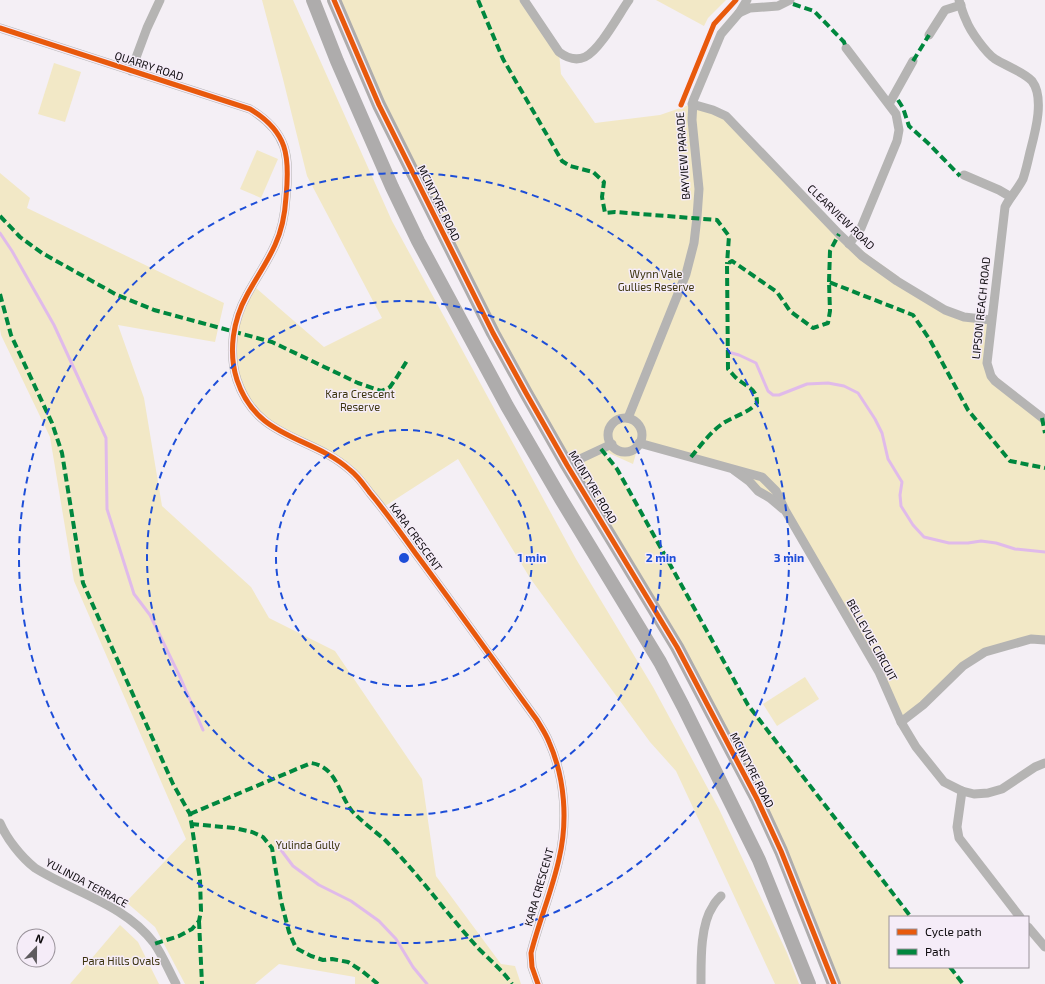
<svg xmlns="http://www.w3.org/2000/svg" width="1045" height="984" font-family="'Exo 2',sans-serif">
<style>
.green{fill:#f2e8c6}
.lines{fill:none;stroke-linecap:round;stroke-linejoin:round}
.stream{stroke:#e0baea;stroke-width:3}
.minor{stroke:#b5b4b3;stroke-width:9}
.primary{stroke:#aeacac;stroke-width:14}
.quiet{stroke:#00873e;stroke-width:4;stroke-dasharray:8 4;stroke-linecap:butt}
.cycleway-casing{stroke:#f5ecf8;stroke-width:8}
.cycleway{stroke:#e8590c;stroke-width:5}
.ring{fill:none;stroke:#1d4ed8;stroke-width:2;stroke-dasharray:7 5}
.labels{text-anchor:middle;stroke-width:3;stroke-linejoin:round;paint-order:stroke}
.street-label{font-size:11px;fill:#0e0b0e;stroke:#f5ecf8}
.park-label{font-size:11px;fill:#3c340e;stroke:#f5ecf8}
.centre{fill:#1d4ed8;stroke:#f5ecf8;stroke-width:2}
.ring-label{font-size:12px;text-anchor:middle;font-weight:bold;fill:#1d4ed8;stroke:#f5ecf8;stroke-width:3;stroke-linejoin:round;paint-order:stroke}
</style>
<rect width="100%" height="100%" fill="#f4eff5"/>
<g class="green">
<polygon points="262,0 293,0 392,221 576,559 653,687 719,809 787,953 799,984 775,984 676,771 650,742 530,578 458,459 382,508 357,476 273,427 242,390 233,344 252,287 256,288 324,347 382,318 307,176 283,79"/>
<polygon points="334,0 524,0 559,52 561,74 595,123 660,115 692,104 720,113 839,234 945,310 991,320 988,369 1045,420 1045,640 985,652 901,722 879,672 785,510 733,469 639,443 633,464 602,450 617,469 748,705 911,917 890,917 890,967 950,967 963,984 834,984 757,799 526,393"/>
<polygon points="656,0 726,0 708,18 704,26"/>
<polygon points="54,63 81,72 65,122 38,114"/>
<polygon points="257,150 278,159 261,198 240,189"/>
<polygon points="0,173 30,198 27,208 224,303 215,342 118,325 144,398 162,506 251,587 269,618 335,651 422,779 436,876 501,964 515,966 521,984 355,984 355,977 279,964 255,984 185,984 155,927 126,902 186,839 74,581 50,437 1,335 0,329"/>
<polygon points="805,677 819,699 777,726 763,704"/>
<polygon points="120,925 138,942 159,984 70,984"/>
</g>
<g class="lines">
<g class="stream">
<polyline points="0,233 12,251 54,325 106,438 107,509 134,594 150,615 181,679 203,730"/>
<polyline points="728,352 739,355 756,363 768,391 773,395 779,395 807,384 828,383 844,386 858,393 875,419 882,433 888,459 902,482 900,495 901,506 913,525 924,537 949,543 968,543 981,541 996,543 1015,549 1045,552"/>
<polyline points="278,846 293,866 319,885 351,901 379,921 396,939 413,967 427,984"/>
</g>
<g class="minor">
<path d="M524 0 559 52C567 58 576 61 585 57 600 50 619 14 629 0"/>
<path d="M959 0C961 7 963 14 966 20 970 31 986 53 995 59 1006 66 1024 72 1032 81 1045 98 1035 133 1030 152 1028 161 1026 170 1023 179 1018 189 1010 197 1005 207L987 363 991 376 995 381 1045 420"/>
<polyline points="739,13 750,8 778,6 790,0"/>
<path d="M0 28 250 109C288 132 290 156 286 197 285 214 282 230 275 245 267 263 256 278 247 295 233 320 228 352 237 380 257 440 311 435 350 470 358 476 364 485 370 493 386 512 401 533 416 554 457 609 497 665 537 720 541 727 546 734 549 742 565 778 568 821 559 859 552 891 539 921 531 953L532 967 538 984"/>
<polyline points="929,35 945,10 961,5"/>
<polyline points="846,48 896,114 899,130 897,141 861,228 849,244"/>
<polyline points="131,71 147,28 160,0"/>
<polyline points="692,104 713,110 726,116 839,234 862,256 897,281 945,310 964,317 991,320"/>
<polyline points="889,104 913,61"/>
<polyline points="964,175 999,190 1011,197"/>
<polyline points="628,418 686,274 694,243 697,217 699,189 692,120 693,101 721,34 739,13 747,0"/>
<circle cx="625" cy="435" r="17"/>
<polyline points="639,443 762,477 776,491 785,510 879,672 901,722 916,747 944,782 962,791 974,794 988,793 1002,789 1035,767 1045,763"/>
<polyline points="567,465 612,444"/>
<polyline points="734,470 749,481 758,491 770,498 783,509"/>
<polyline points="901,722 923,705 963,666 985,652 1031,639 1045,640"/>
<polyline points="962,791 957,827 959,838 1020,917"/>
<path d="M0 823C7 839 21 857 35 868 75 893 124 904 154 943 163 956 169 971 176 984"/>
<polyline points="1028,927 1045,947"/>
<path d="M701 984C701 961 700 925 713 906 715 902 718 899 721 896"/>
</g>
<g class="primary">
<polyline points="313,0 337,61 392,187 418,241 507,406 561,499 660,662 683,706 759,860 809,984"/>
<polyline points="334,0 379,105 493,333 526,393 567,465 677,647 757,799 781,851 834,984"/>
</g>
<g class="quiet">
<polyline points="478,0 503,59 562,161 570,166 593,172 604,182 602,197 605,213 615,212 717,220 729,236 727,264"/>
<polyline points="793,4 814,11 844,42 846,48"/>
<polyline points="913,61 929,35"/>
<polyline points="898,100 903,108 909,126 929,144 960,176"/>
<polyline points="0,216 20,237 42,253 117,295 154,310 272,342 358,383 381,391 386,389 390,387 397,377 408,359"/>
<polyline points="829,282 830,251 839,234"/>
<polyline points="0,294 11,335 52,423 62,453 83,583 173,784 190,814 200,880 201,911 199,921 192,929 179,936 154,944"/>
<polyline points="1042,418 1045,433"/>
<polyline points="601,449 617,469 748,705 911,917"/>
<path d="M691 457C701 445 712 430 725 422 737 415 748 413 757 403 757 389 749 388 740 381 735 378 732 373 728 369L727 264 732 261 777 292 790 311 813 328 828 323 830 311 829 282 913 315 930 340 968 410 1010 461 1045 468"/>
<path d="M190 814 311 763C337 767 338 793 352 811 362 822 375 831 386 841 419 875 447 914 479 949 491 961 502 970 512 984"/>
<polyline points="191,824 234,828 252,832 263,837 272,848 281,901 289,932 296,948 311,956 323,960 332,959 348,962 362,971 378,984"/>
<polyline points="199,921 202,984"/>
<polyline points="950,967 963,984"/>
</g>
<g class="cycleway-casing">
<g id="cycleway">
<polyline points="334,0 379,105 493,333 526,393 567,465 677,647 757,799 781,851 834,984"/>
<path d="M0 28 250 109C288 132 290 156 286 197 285 214 282 230 275 245 267 263 256 278 247 295 233 320 228 352 237 380 257 440 311 435 350 470 358 476 364 485 370 493 386 512 401 533 416 554 457 609 497 665 537 720 541 727 546 734 549 742 565 778 568 821 559 859 552 891 539 921 531 953L532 967 538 984"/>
<polyline points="681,105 714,24 736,0"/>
</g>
</g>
<use href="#cycleway" class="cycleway"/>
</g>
<g class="ring">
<circle cx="404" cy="558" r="128"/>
<circle cx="404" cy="558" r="257"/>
<circle cx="404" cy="558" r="385"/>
</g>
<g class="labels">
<g class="street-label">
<text transform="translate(149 66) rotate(18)" y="4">QUARRY ROAD</text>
<text transform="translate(683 156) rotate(-94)" y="4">BAYVIEW PARADE</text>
<text transform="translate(439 203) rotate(64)" y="4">MCINTYRE ROAD</text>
<text transform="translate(841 217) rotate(44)" y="4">CLEARVIEW ROAD</text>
<text transform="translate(981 308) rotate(-84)" y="4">LIPSON REACH ROAD</text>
<text transform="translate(593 487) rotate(59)" y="4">MCINTYRE ROAD</text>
<text transform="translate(416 537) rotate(54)" y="4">KARA CRESCENT</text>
<text transform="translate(872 640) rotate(61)" y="4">BELLEVUE CIRCUIT</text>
<text transform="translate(752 770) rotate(63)" y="4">MCINTYRE ROAD</text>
<text transform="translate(87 883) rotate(28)" y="4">YULINDA TERRACE</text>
<text transform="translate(539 887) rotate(-74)" y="4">KARA CRESCENT</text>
</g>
<g class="park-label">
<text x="656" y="278">Wynn Vale<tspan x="656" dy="13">Gullies Reserve</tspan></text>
<text x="360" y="398">Kara Crescent<tspan x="360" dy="13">Reserve</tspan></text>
<text x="308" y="849">Yulinda Gully</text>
<text x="121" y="965">Para Hills Ovals</text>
</g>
</g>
<circle cx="404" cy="558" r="6" class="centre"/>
<g class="ring-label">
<text x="532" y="562">1 min</text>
<text x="661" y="562">2 min</text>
<text x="789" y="562">3 min</text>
</g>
<rect x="889" y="916" width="140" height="52" fill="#f5ecf8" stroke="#99929a"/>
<rect x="897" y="929" width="20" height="6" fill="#e8590c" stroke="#99929a"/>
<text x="925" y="936" font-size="12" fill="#0e0b0e">Cycle path</text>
<rect x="897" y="949" width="20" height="6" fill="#00873e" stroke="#99929a"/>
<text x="925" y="956" font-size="12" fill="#0e0b0e">Path</text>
<g transform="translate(36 948) rotate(22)"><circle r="19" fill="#f5ecf8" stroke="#99929a"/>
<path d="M0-3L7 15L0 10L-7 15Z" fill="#5e5b5f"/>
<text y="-6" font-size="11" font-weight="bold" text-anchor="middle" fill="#0e0b0e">N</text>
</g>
</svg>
